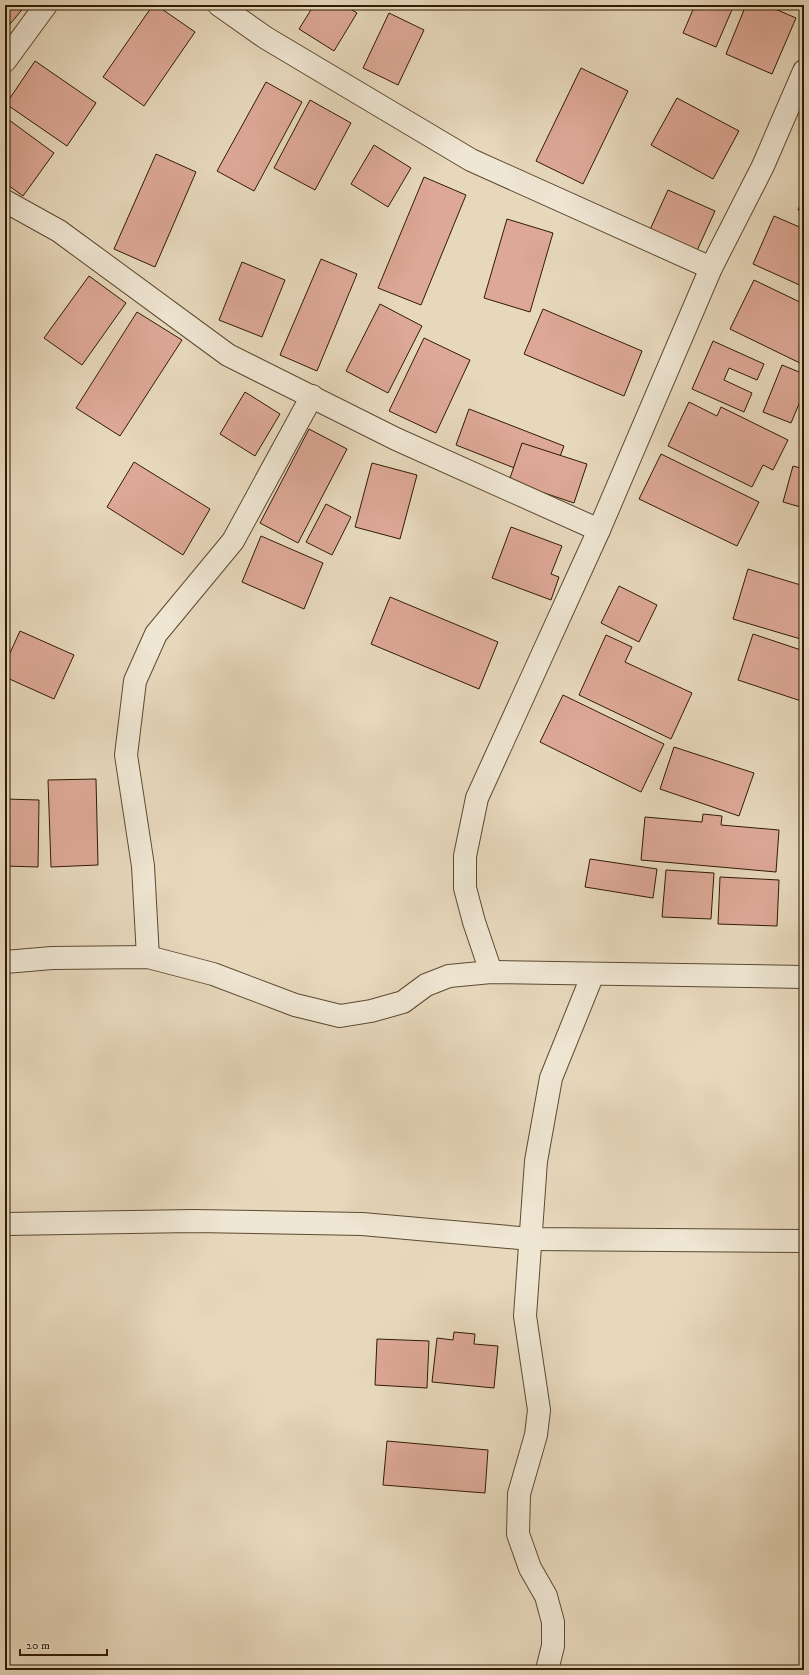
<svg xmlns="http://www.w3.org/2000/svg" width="809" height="1675" font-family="'IM FELL DW Pica',serif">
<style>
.building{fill:#dda896;stroke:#2f1b03}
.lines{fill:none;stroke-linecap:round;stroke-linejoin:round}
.minor-casing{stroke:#5d4a31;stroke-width:24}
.minor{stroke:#efe6d3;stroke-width:22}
</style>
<rect width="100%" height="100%" fill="#e7d8bc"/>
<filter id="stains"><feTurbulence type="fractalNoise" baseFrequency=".005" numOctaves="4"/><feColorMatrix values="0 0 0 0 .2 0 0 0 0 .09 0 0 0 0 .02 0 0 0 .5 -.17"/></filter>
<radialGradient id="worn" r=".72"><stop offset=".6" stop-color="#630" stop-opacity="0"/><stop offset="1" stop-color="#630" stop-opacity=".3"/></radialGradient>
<g class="building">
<polygon points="5,5 26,5 5,30"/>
<polygon points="153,5 156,5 195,32 144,106 103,77"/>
<polygon points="314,5 344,5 357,13 334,51 299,29"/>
<polygon points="695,5 734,5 716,47 683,33"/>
<polygon points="746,5 766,5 796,18 772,74 726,54"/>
<polygon points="389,13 424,30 398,85 363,68"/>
<polygon points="35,61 96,103 67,146 6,104"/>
<polygon points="581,68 628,91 583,184 536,161"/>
<polygon points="266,82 302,102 254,191 217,171"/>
<polygon points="677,98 739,131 713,179 651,145"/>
<polygon points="310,100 351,123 315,190 274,168"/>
<polygon points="5,117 54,153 23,196 5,183"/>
<polygon points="374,145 411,168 388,207 351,184"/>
<polygon points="156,154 196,172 155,267 114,249"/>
<polygon points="424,177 466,195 421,305 378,288"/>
<polygon points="668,190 715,211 695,255 648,234"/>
<polygon points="804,193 804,212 798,210"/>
<polygon points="774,216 804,229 804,287 753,264"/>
<polygon points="507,219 553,233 530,312 484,298"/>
<polygon points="321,259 357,274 317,371 280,355"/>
<polygon points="242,262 285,280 262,337 219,320"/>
<polygon points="89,276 126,303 82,365 44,338"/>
<polygon points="754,280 804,304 804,365 730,329"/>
<polygon points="380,304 422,326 388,393 346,371"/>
<polygon points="543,309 642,351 624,396 524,354"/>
<polygon points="137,312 182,340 120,436 76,408"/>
<polygon points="424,338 470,360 436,433 389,411"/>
<polygon points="713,341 764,364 757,380 729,368 724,380 752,393 744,412 692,389"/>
<polygon points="782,365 804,374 804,392 791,423 763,412"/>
<polygon points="245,392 280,414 255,456 220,434"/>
<polygon points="689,402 717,416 721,407 788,440 773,470 763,465 752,487 668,446"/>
<polygon points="469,409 564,446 550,482 456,445"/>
<polygon points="309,429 347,449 298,543 260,523"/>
<polygon points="522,443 587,464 574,503 509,481"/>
<polygon points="661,454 759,502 737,546 639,499"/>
<polygon points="134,462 210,509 183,555 107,507"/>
<polygon points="372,463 417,475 400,539 355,527"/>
<polygon points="793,466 804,469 804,508 783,502"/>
<polygon points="326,504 351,517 332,555 306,542"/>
<polygon points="511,527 562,546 551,574 559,577 551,600 492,578"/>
<polygon points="261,536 323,563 304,609 242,582"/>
<polygon points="748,569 804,586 804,640 733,619"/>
<polygon points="619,586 657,605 639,642 601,623"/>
<polygon points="390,597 498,642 479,689 371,644"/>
<polygon points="20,631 74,655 54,699 5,677 5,664"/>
<polygon points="753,634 804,651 804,702 738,680"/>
<polygon points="606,635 632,647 625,662 692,693 671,739 579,695"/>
<polygon points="563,695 664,744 641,792 540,742"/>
<polygon points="674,747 754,773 739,816 660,789"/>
<polygon points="96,779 98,865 51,867 48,780"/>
<polygon points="5,799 39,800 38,867 5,866"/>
<polygon points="703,814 722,816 721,825 779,830 776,872 641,860 645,817 702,822"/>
<polygon points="590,859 657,869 653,898 585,887"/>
<polygon points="666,870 714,873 711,919 662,917"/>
<polygon points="720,877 779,880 777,926 718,924"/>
<polygon points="454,1332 475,1334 474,1344 498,1346 494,1388 432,1382 437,1338 453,1340"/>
<polygon points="377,1339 429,1341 427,1388 375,1385"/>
<polygon points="387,1441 488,1450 485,1493 383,1485"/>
</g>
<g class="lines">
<g class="minor-casing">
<g id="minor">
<polyline points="219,5 266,38 471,160 711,268"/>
<polyline points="5,61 46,5"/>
<polyline points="5,201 59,231 228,355 396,439 599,530"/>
<polyline points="148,957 143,866 126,755 135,681 156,634 233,541 312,396"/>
<polyline points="5,962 52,958 148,957 213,974 295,1005 340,1016 371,1011 403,1002 426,985 449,976 491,972 804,977"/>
<polyline points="491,972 474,922 465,888 465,856 477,798 599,530 711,268 763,166 804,71"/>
<polyline points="5,1224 193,1221 362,1224 531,1239 804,1241"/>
<polyline points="547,1670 553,1646 553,1622 546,1596 530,1568 518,1534 519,1494 536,1435 539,1410 525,1316 536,1161 551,1078 593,974"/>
</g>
</g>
<use href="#minor" class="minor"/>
</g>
<rect width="809" height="1675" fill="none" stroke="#e7d8bc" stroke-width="20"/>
<rect x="6" y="6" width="797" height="1663" fill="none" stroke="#2f1b03" stroke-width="2"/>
<rect x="10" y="10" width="789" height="1655" fill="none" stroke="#2f1b03"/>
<path d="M20 1649v6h87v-6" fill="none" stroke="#2f1b03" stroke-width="2"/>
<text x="26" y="1649" font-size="12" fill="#2f1b03" stroke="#efe6d3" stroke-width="3" paint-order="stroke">20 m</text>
<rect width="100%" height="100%" filter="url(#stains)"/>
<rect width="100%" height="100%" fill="url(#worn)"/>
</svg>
